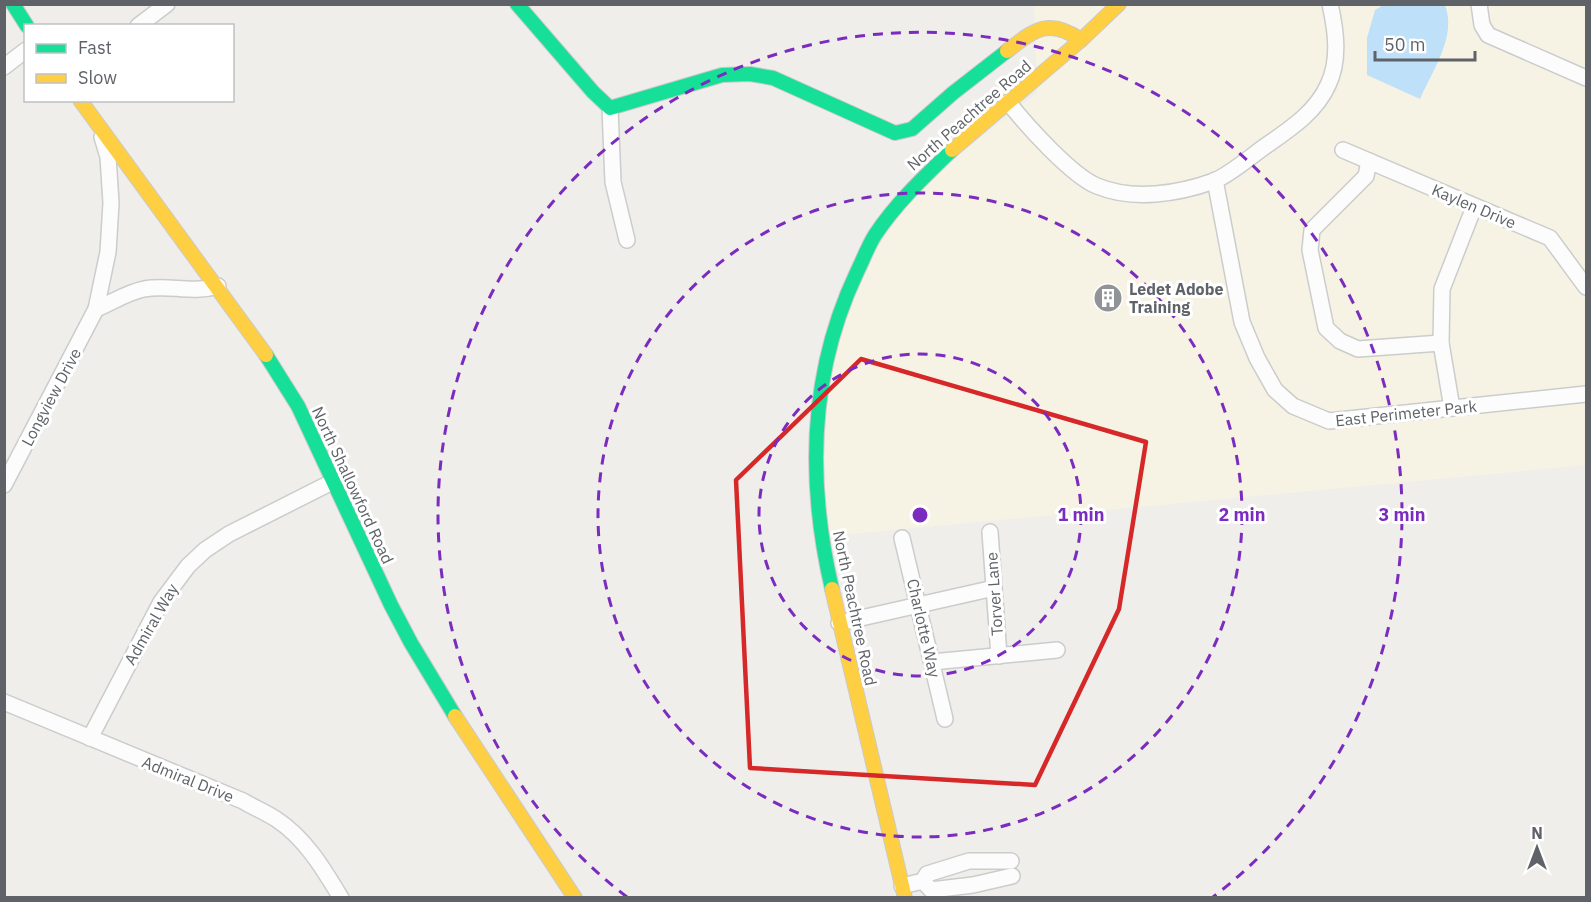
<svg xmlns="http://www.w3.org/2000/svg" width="1591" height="902" font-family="'IBM Plex Sans',sans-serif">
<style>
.commercial{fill:#f7f3e4}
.water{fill:#bfe0f9}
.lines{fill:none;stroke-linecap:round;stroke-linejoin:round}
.street-casing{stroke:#cbcccc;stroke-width:18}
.fast-casing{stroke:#cacacb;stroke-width:16}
.slow-casing{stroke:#cacacb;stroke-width:16}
.street{stroke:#fdfcfc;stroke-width:15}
.fast{stroke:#16e098;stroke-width:14}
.slow{stroke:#ffcf43;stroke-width:14}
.marked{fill:none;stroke:#d62828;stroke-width:4.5;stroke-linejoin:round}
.ring{fill:none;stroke:#7b2cbf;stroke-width:3;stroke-dasharray:10 8}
.labels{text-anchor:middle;stroke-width:6;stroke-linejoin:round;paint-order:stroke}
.street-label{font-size:16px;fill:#5f6368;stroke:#fff}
.poi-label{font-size:16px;font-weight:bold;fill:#5f6368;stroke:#fff;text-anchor:start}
.centre{fill:#7b2cbf;stroke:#fff;stroke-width:3}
.ring-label{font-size:18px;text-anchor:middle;font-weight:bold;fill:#7b2cbf;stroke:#fff;stroke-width:6;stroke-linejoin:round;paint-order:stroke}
</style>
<rect width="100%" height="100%" fill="#efeeea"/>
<polygon class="commercial" points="1034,5 1586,5 1586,465 818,537 833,311 923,183 1037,93"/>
<path class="water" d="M1385 4 1445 5C1457 37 1433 69 1420 99L1367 75V38L1375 10Z"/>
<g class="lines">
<g class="street-casing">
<g id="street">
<polyline points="1479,4 1482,25 1488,35 1586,78"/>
<polyline points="138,26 167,4"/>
<polyline points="4,67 26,50"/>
<path d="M1008 102C1026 125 1072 176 1097 186 1133 201 1178 194 1214 181 1231 174 1251 156 1267 145 1290 129 1316 112 1328 85 1340 60 1336 31 1330 4"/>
<polyline points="610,108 613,182 627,240"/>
<polyline points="1343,150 1550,238 1586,287"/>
<polyline points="1369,161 1366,176 1312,230 1310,250 1326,328 1340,341 1358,349 1441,343"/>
<polyline points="1215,180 1242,322 1257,358 1275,390 1293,406 1329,421 1586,394"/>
<path d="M96 309C111 303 128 292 144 289 169 284 191 294 218 286"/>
<polyline points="1452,408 1441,343 1442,289 1474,207"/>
<polyline points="4,485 96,309 108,252 111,203 108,157 102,137"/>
<polyline points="990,532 999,656"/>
<polyline points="902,538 945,719"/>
<polyline points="839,623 994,588"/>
<polyline points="932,662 1057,650"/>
<path d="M4 702 243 801C253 807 265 812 276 819 305 838 323 868 341 898"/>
<polyline points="90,738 161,602 188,566 205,550 229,534 334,481"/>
<polyline points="923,881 931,890 973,885 1012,876"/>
<polyline points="902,886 923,881 927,874 969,861 1011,861"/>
</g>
</g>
<g class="fast-casing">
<g id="fast">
<polyline points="13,4 27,26"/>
<polyline points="517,4 593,92 610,108 722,75 750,74 773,78 895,133 912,129 953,93 1007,51"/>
<polyline points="266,355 298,406 391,605 411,643 455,716"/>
<path d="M832 589C807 482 809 373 857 272 863 260 868 246 875 235 896 203 925 176 952 150"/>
</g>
</g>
<g class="slow-casing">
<g id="slow">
<path d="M1007 51C1034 30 1049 17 1081 40"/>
<polyline points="80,100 266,355"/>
<polyline points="952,150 1081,40 1119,4"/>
<polyline points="832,589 905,898"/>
<polyline points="455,716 575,898"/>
</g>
</g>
<use href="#street" class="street"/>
<use href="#fast" class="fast"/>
<use href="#slow" class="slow"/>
</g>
<path class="marked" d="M861 359 1146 442 1119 609 1035 785 750 768 736 480Z"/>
<g class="ring">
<circle cx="920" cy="515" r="161"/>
<circle cx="920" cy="515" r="322"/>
<path d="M627 897A482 482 0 1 1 1213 897"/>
</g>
<defs>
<g id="building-disc" transform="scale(1.5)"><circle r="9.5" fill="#919496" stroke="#fff"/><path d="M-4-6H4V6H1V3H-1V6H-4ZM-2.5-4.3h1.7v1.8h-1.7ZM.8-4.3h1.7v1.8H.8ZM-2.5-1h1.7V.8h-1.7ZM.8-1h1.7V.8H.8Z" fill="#fff"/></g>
</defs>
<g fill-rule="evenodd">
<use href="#building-disc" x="1108" y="298"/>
</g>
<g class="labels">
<g class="street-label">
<text transform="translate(969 115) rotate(-41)" y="6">North Peachtree Road</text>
<text transform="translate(1474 206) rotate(23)" y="6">Kaylen Drive</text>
<text transform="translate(51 397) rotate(-62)" y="6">Longview Drive</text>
<text transform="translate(1406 413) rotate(-6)" y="6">East Perimeter Park</text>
<text transform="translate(353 485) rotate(65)" y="6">North Shallowford Road</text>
<text transform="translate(994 594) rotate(-94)" y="6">Torver Lane</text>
<text transform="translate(855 608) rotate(78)" y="6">North Peachtree Road</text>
<text transform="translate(151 624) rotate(-60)" y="6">Admiral Way</text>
<text transform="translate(924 628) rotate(77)" y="6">Charlotte Way</text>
<text transform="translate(188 779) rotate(22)" y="6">Admiral Drive</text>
</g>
<g class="poi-label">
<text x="1129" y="295">Ledet Adobe<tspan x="1129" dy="18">Training</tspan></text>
</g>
</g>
<circle cx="920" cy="515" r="9" class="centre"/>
<g class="ring-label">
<text x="1081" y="521">1 min</text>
<text x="1242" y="521">2 min</text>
<text x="1402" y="521">3 min</text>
</g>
<rect width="1591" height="902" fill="none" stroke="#5f6368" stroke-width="12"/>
<rect x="24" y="24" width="210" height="78" fill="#ffffff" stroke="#bfc1c3" stroke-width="1.5"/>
<rect x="36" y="44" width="30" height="9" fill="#16e098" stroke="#bfc1c3" stroke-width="1.5"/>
<text x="78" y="54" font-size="18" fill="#5f6368">Fast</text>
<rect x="36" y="74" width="30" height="9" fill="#ffcf43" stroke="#bfc1c3" stroke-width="1.5"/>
<text x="78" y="84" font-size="18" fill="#5f6368">Slow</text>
<g transform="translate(1537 848)" stroke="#ffffff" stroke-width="4.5" paint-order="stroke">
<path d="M0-4.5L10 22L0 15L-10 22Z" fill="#5f6368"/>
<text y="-9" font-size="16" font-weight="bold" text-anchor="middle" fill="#5f6368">N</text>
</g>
<path d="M1375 51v9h100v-9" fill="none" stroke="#5f6368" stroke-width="3"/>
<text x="1384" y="51" font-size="18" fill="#5f6368" stroke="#ffffff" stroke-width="4.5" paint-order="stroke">50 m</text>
</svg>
